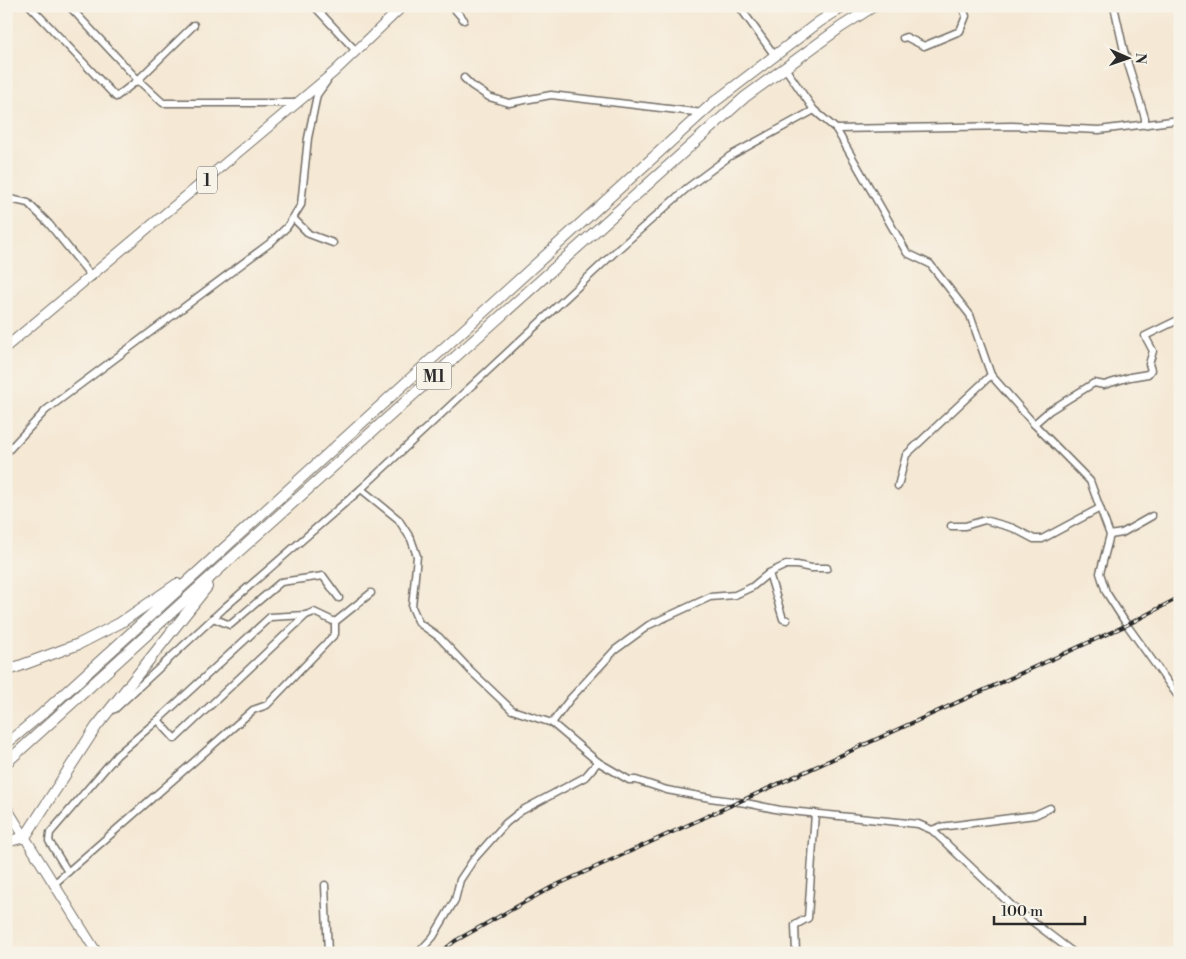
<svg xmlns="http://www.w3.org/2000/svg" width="1186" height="959" font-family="'Libre Bodoni',serif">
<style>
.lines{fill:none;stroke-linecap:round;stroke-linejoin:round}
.minor-casing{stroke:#726d66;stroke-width:9}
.major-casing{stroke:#726d66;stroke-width:11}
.highway-casing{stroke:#726d66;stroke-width:12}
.minor{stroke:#fff;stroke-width:6}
.major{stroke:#fff;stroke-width:9}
.highway{stroke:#fff;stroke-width:10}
.rail-casing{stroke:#2b2b2b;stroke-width:4}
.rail{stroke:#f7f3e8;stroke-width:2;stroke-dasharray:5.5;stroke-linecap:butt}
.labels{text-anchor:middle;stroke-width:5;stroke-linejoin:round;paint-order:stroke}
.shield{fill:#f7f3e8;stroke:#686764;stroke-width:1}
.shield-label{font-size:16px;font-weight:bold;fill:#2b2b2b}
</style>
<rect width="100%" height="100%" fill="#f7f3e8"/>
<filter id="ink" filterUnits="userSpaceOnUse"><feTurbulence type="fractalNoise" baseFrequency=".02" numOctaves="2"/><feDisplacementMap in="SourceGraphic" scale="10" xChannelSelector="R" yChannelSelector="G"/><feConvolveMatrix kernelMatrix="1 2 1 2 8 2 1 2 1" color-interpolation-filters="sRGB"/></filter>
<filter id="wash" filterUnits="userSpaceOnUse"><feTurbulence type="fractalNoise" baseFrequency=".0096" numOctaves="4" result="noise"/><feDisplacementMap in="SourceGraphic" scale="20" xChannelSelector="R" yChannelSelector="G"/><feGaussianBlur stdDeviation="1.12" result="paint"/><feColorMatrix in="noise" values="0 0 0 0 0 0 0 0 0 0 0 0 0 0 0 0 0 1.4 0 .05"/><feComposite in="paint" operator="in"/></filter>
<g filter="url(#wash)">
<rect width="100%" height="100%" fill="#f5e8d4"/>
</g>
<g filter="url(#ink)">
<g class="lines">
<g class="minor-casing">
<g id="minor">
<polyline points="30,6 116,97 138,80 163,103 297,103"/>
<polyline points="69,6 138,80 194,25"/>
<polyline points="314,6 356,51"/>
<polyline points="452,6 464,20"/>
<polyline points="739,6 775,56"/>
<polyline points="1114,6 1124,51 1145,118 1145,125"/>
<polyline points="903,38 906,37 924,46 960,31 966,16 962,6"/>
<polyline points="785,68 814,110 836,129 907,253 930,264 970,315 991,375 1034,424 1090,481 1110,535 1100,573 1106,592 1127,625 1180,699"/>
<polyline points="464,78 471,85 489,97 509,103 551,95 703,113"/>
<polyline points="836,129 1012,126 1099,130 1180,120"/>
<polyline points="6,198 28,203 49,224 92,277"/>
<polyline points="293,218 309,234 333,243"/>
<polyline points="1034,424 1049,411 1094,383 1104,385 1130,377 1148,374 1151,370 1149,364 1153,351 1145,336 1180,319"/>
<polyline points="6,453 46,410 270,243 287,227 301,205 308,138 317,95 327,81"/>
<polyline points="898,486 906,455 991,375"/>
<polyline points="361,489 398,519 411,539 417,556 412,607 419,623 439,637 470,670 512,710 552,723 598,762 629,780 636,780 667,790 710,798 746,803 780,810 918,824 932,830 1012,906 1074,953"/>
<polyline points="951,526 965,526 985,520 1013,528 1034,539 1042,539 1100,508"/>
<polyline points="1110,535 1122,533 1152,516"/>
<polyline points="769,573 783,619 787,620"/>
<polyline points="213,618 230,625 281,582 323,576 339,598"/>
<polyline points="115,709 224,608 361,489 614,253 687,188 730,156 814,110"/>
<polyline points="158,720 175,739 306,615"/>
<polyline points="552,723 570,699 615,650 649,625 710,597 735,595 752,587 769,573 786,565 797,565 811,568 827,568"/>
<polyline points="932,830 940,827 1035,815 1050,808"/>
<polyline points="68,872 49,841 50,833 117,755 158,720 270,617 306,615 314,612 335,622 371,593"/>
<polyline points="54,884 253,710 267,705 335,634 335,622"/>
<polyline points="325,885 328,953"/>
<polyline points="418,953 433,937 455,900 460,880 474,859 506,823 521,811 585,777 598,762"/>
<polyline points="796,953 795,925 808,918 815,813"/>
</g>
</g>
<g class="major-casing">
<g id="major">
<polyline points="6,347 334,72 403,6"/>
<polyline points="6,807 97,953"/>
</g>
</g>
<g class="highway-casing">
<g id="highway">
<polyline points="6,671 79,644 120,623 177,584"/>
<polyline points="6,744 42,714 713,103 819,22 844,6"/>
<polyline points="6,763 228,561 745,97 841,27 874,6"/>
<polyline points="6,842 25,837 96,727 207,587"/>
</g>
</g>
<use href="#minor" class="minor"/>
<use href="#major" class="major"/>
<use href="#highway" class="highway"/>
<g class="rail-casing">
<polyline id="rail" points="440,953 455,941 552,887 1127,625 1180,597"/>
</g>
<use href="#rail" class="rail"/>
</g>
</g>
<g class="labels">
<g class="shield">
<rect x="197" y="166.5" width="20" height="27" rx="4"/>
<rect x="416.5" y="362.5" width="35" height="27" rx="4"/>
</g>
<g class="shield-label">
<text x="207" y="186">1</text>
<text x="434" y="382">M1</text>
</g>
</g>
<rect width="1186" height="959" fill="none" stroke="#f7f3e8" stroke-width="25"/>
<g transform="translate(1128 58) rotate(92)" stroke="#f7f3e8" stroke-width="4" paint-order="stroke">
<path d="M0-4L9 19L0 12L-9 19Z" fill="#2b2b2b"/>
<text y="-8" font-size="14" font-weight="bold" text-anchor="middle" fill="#2b2b2b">N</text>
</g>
<path d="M994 916v8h91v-8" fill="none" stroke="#2b2b2b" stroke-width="2.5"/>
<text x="1001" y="916" font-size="15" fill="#2b2b2b" stroke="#f7f3e8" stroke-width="4" paint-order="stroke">100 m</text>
</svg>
